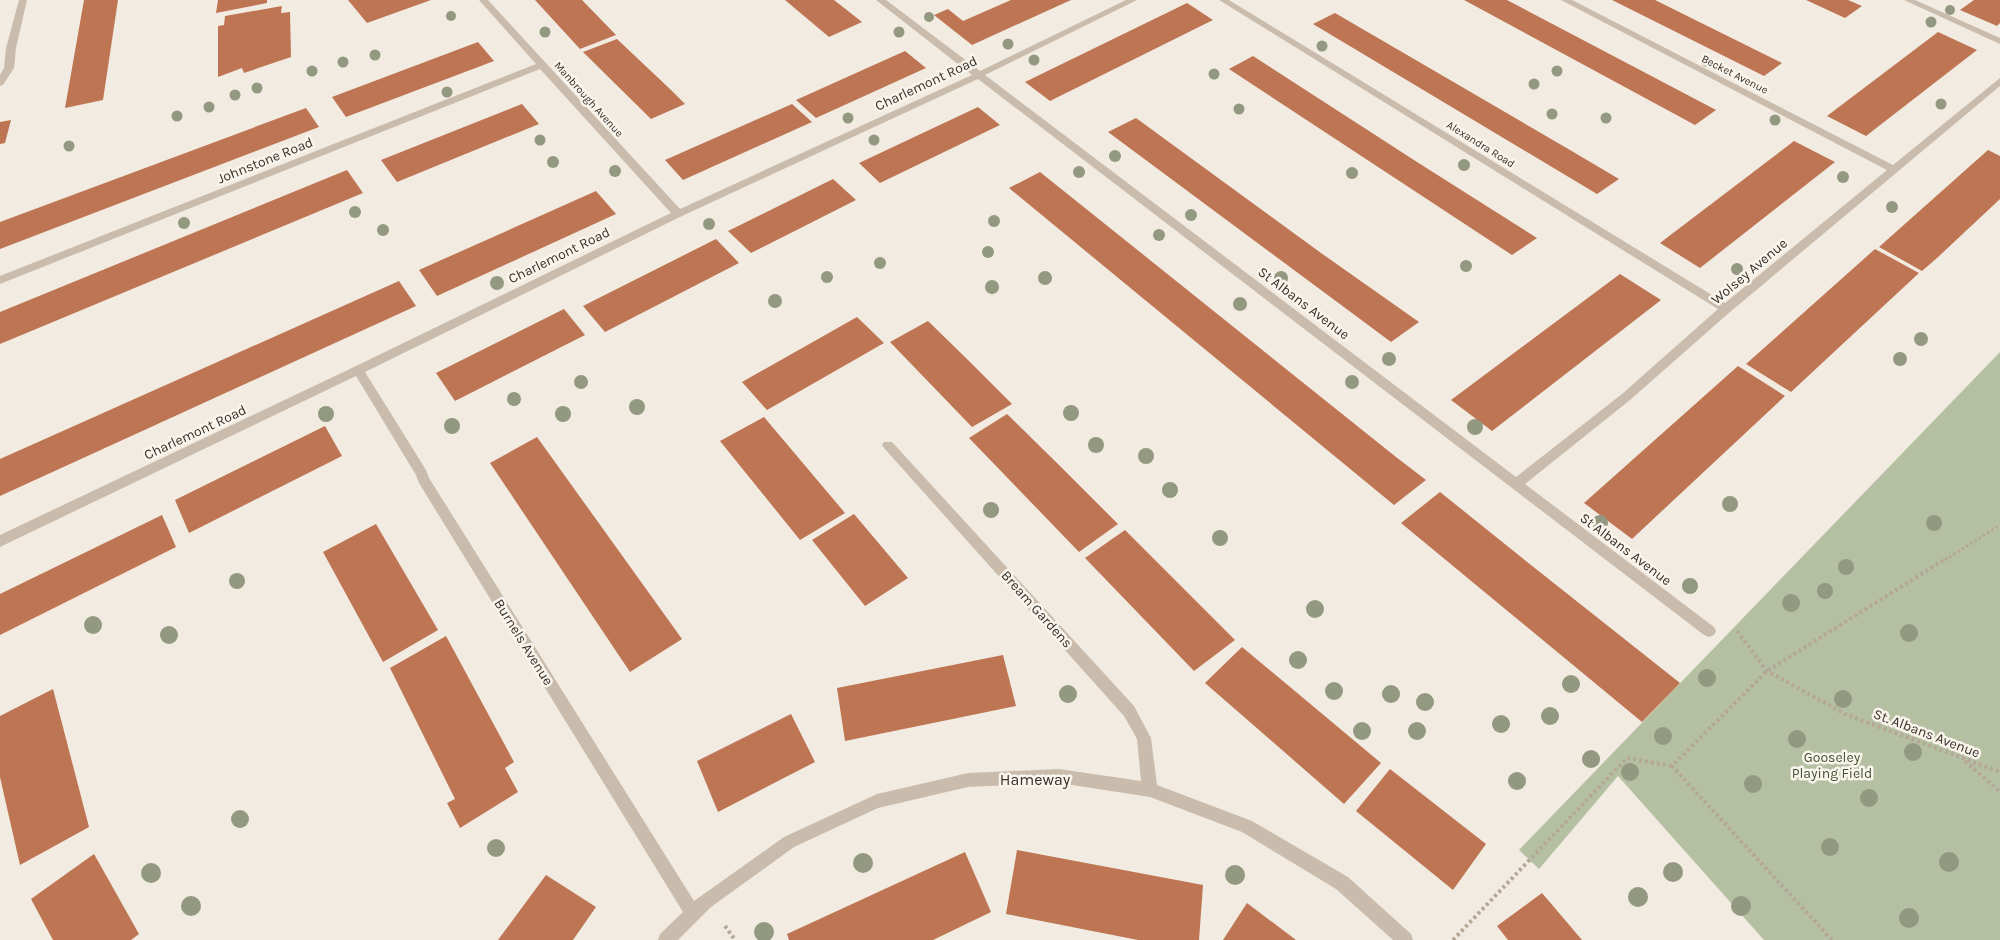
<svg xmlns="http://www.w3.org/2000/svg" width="2000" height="940" font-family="Karla,sans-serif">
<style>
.green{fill:#b4c0a1}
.building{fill:#be7553}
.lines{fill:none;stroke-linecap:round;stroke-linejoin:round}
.path-far1{stroke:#b5a797;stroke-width:3;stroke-dasharray:2.5 2.5;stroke-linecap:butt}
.path{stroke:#b5a797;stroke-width:4;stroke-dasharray:3 3;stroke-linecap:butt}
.minor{fill:#cabcad;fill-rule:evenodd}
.tree{fill:#939880}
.labels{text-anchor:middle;stroke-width:5;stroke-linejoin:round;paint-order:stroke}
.far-street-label{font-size:11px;fill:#38302b;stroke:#f9f5ed}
.street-label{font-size:14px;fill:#38302b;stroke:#f9f5ed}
.park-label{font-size:14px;fill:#455531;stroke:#f9f5ed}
.near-street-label{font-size:16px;fill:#38302b;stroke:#f9f5ed}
</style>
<rect width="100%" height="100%" fill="#f2ebe1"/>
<polygon class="green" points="2000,352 2000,940 1764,940 1618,776 1539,869 1519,850"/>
<g class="building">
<polygon points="84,0 118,0 103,100 65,108"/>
<polygon points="218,0 267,0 267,3 216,13"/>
<polygon points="348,0 431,0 367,23"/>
<polygon points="535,0 582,0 616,35 580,49"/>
<polygon points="785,0 834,0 862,22 829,37"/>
<polygon points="1011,0 1071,0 972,45 934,15 948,9 963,21"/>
<polygon points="1464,0 1507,0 1716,110 1695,125"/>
<polygon points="1612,0 1655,0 1782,63 1764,76"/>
<polygon points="1806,0 1848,0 1862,6 1845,18"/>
<polygon points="1974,0 2000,0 2000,23 1997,26 1960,10"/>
<polygon points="1187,3 1213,20 1050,101 1025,82"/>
<polygon points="282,6 281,13 290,12 291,57 244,73 242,68 218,77 218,26 224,25 225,16"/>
<polygon points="1335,13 1570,150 1619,179 1597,194 1313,24"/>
<polygon points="1938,32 1977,50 1866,136 1827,116"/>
<polygon points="617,39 671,90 685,104 651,119 583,52"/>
<polygon points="478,42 494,61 346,117 332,97"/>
<polygon points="905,51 926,68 816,118 796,100"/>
<polygon points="1253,56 1417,162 1537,238 1512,255 1229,69"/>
<polygon points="522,104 539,124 397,182 381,160"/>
<polygon points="792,104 812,122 683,180 665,160"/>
<polygon points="978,107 1000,125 880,183 859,163"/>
<polygon points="306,108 319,127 0,249 0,222"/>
<polygon points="1136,118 1321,253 1419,322 1391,342 1108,132"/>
<polygon points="11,120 5,143 0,144 0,122"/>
<polygon points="1794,141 1835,162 1700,268 1660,243"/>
<polygon points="1988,150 2000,156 2000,199 1937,258 1922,271 1879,247"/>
<polygon points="347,170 363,193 0,344 0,312"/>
<polygon points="1040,172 1396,457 1426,480 1394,505 1009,188"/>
<polygon points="833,179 856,200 751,253 728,231"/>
<polygon points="596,191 616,214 437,296 419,270"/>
<polygon points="716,239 739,263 605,332 583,306"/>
<polygon points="1875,249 1919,273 1791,392 1746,364"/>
<polygon points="1620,274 1661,300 1492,431 1451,400"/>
<polygon points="399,281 416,306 0,496 0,459"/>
<polygon points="564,309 585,335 455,401 436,373"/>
<polygon points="857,317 884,343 767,410 742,382"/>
<polygon points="928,321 969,361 1012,404 972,427 890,342"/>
<polygon points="1738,366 1785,396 1632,539 1584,503"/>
<polygon points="1007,414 1061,467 1118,524 1079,552 969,438"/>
<polygon points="764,417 845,513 800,540 720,441"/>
<polygon points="325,426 342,456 189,533 175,500"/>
<polygon points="537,437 682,639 630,672 490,463"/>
<polygon points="1440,492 1536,569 1680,683 1642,722 1401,523"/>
<polygon points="854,514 908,578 865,606 812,540"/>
<polygon points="162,515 176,547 0,635 0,594"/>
<polygon points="376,524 438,630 383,662 323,552"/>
<polygon points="1125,530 1235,640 1194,671 1085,558"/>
<polygon points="446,636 514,762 505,768 518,792 460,828 447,803 455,799 390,668"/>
<polygon points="1242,647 1381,763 1344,804 1205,683"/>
<polygon points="1003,655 1016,706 845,741 837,688"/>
<polygon points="53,689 89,827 20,865 0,777 0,716"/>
<polygon points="791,714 815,762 718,812 697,761"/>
<polygon points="1390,769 1486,844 1453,890 1356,811"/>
<polygon points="1017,850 1203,885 1199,940 1138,940 1006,914"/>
<polygon points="965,852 991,912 933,940 789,940 787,934"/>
<polygon points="94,854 139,934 131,940 53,940 31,899"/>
<polygon points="546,875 596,907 573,940 498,940"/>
<polygon points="1542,893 1582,940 1508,940 1497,926"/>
<polygon points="1247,903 1296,940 1223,940"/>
</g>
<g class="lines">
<polyline class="path-far1" points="1945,560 2000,525"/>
<g class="path">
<polyline points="1737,631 1767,671 1847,715 2000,772"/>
<polyline points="1965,761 2000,792"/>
<polyline points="725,926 735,940"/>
<polyline points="1453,940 1627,758 1672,766"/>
<polyline points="1832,940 1672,766 1767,671 1947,558"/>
</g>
<g class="minor">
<polygon points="19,0 27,0 16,48 14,68 3,85 0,86 0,75 4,68 6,48"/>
<polygon points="479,0 488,0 680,209 972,75 876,0 886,0 980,71 1126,0 1137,0 985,75 1516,477 1622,394 1718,309 1219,0 1229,0 1725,303 1887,170 1561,0 1572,0 1893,165 2000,78 2000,86 1730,312 1630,400 1525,484 1714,627 1716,631 1714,635 1709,637 1704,635 978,79 682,216 365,372 426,470 429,478 694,901 784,837 877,794 968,773 1059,769 1141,781 1137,739 1124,716 884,448 882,445 884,442 892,442 1134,706 1151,738 1157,785 1252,821 1348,877 1411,934 1413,940 1393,940 1336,889 1242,832 1150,797 1059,783 968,787 878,808 794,847 711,907 678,940 658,940 660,934 683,912 419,483 416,475 356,376 0,547 0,535 354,367 671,213 540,69 0,284 0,276 536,64"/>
<polygon points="1904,0 1915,0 2000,38 2000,44"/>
</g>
</g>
<g class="tree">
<circle cx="1950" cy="10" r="5"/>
<circle cx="451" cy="16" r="5"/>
<circle cx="929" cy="17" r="5"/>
<circle cx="1931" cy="22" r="5.5"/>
<circle cx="545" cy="32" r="5.5"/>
<circle cx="899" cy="32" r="5.5"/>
<circle cx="1008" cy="44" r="5.5"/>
<circle cx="1322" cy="46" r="5.5"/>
<circle cx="375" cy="55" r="5.5"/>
<circle cx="1034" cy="60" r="5.5"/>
<circle cx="1706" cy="61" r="5.5"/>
<circle cx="343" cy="62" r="5.5"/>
<circle cx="312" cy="71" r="5.5"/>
<circle cx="1557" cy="71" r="5.5"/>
<circle cx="1214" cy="74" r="5.5"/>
<circle cx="1534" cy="84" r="5.5"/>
<circle cx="257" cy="88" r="5.5"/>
<circle cx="447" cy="92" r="5.5"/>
<circle cx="235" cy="95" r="5.5"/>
<circle cx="1941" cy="104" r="5.5"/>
<circle cx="209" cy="107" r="5.5"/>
<circle cx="1239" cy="109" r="5.5"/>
<circle cx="1552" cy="114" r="5.5"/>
<circle cx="177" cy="116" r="5.5"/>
<circle cx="848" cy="118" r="5.5"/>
<circle cx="1606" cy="118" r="5.5"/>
<circle cx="1775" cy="120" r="5.5"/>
<circle cx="540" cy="140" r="5.5"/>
<circle cx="874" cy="140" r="5.5"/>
<circle cx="69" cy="146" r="5.5"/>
<circle cx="1115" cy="156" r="6"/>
<circle cx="553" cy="162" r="6"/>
<circle cx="1464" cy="165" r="6"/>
<circle cx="615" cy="171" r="6"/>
<circle cx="1079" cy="172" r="6"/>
<circle cx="1352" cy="173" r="6"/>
<circle cx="1843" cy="177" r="6"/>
<circle cx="1892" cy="207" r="6"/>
<circle cx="355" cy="212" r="6"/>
<circle cx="1191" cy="215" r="6"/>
<circle cx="994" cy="221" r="6"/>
<circle cx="184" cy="223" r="6"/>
<circle cx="709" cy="224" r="6"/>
<circle cx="383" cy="230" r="6"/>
<circle cx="1159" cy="235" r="6"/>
<circle cx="988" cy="252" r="6"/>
<circle cx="880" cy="263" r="6"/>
<circle cx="1466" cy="266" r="6"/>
<circle cx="1737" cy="269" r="6"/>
<circle cx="827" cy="277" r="6"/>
<circle cx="1045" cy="278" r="7"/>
<circle cx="1281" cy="278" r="7"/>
<circle cx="497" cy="283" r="7"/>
<circle cx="992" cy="287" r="7"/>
<circle cx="775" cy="301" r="7"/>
<circle cx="1240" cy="304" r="7"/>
<circle cx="1921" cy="339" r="7"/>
<circle cx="1389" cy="359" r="7"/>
<circle cx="1900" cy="359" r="7"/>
<circle cx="581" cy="382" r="7"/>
<circle cx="1352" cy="382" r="7"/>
<circle cx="514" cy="399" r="7"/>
<circle cx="637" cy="407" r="8"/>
<circle cx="1071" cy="413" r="8"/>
<circle cx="326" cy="414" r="8"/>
<circle cx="563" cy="414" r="8"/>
<circle cx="452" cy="426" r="8"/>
<circle cx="1475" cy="427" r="8"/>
<circle cx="1096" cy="445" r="8"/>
<circle cx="1146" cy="456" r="8"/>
<circle cx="1170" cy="490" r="8"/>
<circle cx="1730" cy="504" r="8"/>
<circle cx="991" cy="510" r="8"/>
<circle cx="1600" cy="523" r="8"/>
<circle cx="1934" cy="523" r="8"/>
<circle cx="1220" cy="538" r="8"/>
<circle cx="1846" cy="567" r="8"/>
<circle cx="237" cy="581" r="8"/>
<circle cx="1690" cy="586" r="8"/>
<circle cx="1825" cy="591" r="8"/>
<circle cx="1791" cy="603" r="9"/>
<circle cx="1315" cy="609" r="9"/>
<circle cx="93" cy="625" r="9"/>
<circle cx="1909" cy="633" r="9"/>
<circle cx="169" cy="635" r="9"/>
<circle cx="1298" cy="660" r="9"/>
<circle cx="1707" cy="678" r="9"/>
<circle cx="1571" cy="684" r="9"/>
<circle cx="1334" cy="691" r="9"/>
<circle cx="1068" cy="694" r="9"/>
<circle cx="1391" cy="694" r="9"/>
<circle cx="1843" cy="699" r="9"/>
<circle cx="1425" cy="702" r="9"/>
<circle cx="1550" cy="716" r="9"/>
<circle cx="1501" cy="724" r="9"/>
<circle cx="1362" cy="731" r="9"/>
<circle cx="1417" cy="731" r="9"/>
<circle cx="1663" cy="736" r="9"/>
<circle cx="1797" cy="739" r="9"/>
<circle cx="1913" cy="752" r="9"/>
<circle cx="1591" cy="759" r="9"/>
<circle cx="1630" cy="772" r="9"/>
<circle cx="1517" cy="781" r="9"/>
<circle cx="1753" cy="784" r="9"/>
<circle cx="1869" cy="798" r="9"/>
<circle cx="240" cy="819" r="9"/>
<circle cx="1830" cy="847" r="9"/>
<circle cx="496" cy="848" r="9"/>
<circle cx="1949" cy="862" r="10"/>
<circle cx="863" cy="863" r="10"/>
<circle cx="1673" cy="872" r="10"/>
<circle cx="151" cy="873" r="10"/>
<circle cx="1235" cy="875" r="10"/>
<circle cx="1638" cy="897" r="10"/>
<circle cx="191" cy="906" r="10"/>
<circle cx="1741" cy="906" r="10"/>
<circle cx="1909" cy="918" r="10"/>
<circle cx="764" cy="932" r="10"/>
</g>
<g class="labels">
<g class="far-street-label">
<text transform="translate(1735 74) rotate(27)" y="4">Becket Avenue</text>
<text transform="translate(589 99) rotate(48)" y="4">Manbrough Avenue</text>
<text transform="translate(1481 144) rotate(32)" y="4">Alexandra Road</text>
</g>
<g class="street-label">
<text transform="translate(926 83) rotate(-25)" y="5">Charlemont Road</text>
<text transform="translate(265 160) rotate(-22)" y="5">Johnstone Road</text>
<text transform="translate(559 255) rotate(-26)" y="5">Charlemont Road</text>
<text transform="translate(1749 271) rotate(-40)" y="5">Wolsey Avenue</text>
<text transform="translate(1304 303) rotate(37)" y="5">St Albans Avenue</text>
<text transform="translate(195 432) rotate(-25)" y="5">Charlemont Road</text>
<text transform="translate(1626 549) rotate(37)" y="5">St Albans Avenue</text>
<text transform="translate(1037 609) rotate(48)" y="5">Bream Gardens</text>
<text transform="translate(524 642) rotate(58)" y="5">Burnels Avenue</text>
<text transform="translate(1927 733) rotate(21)" y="5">St. Albans Avenue</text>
</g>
<g class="park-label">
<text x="1832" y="762">Gooseley<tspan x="1832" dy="16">Playing Field</tspan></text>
</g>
<g class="near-street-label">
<text x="1035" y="785">Hameway</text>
</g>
</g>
</svg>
